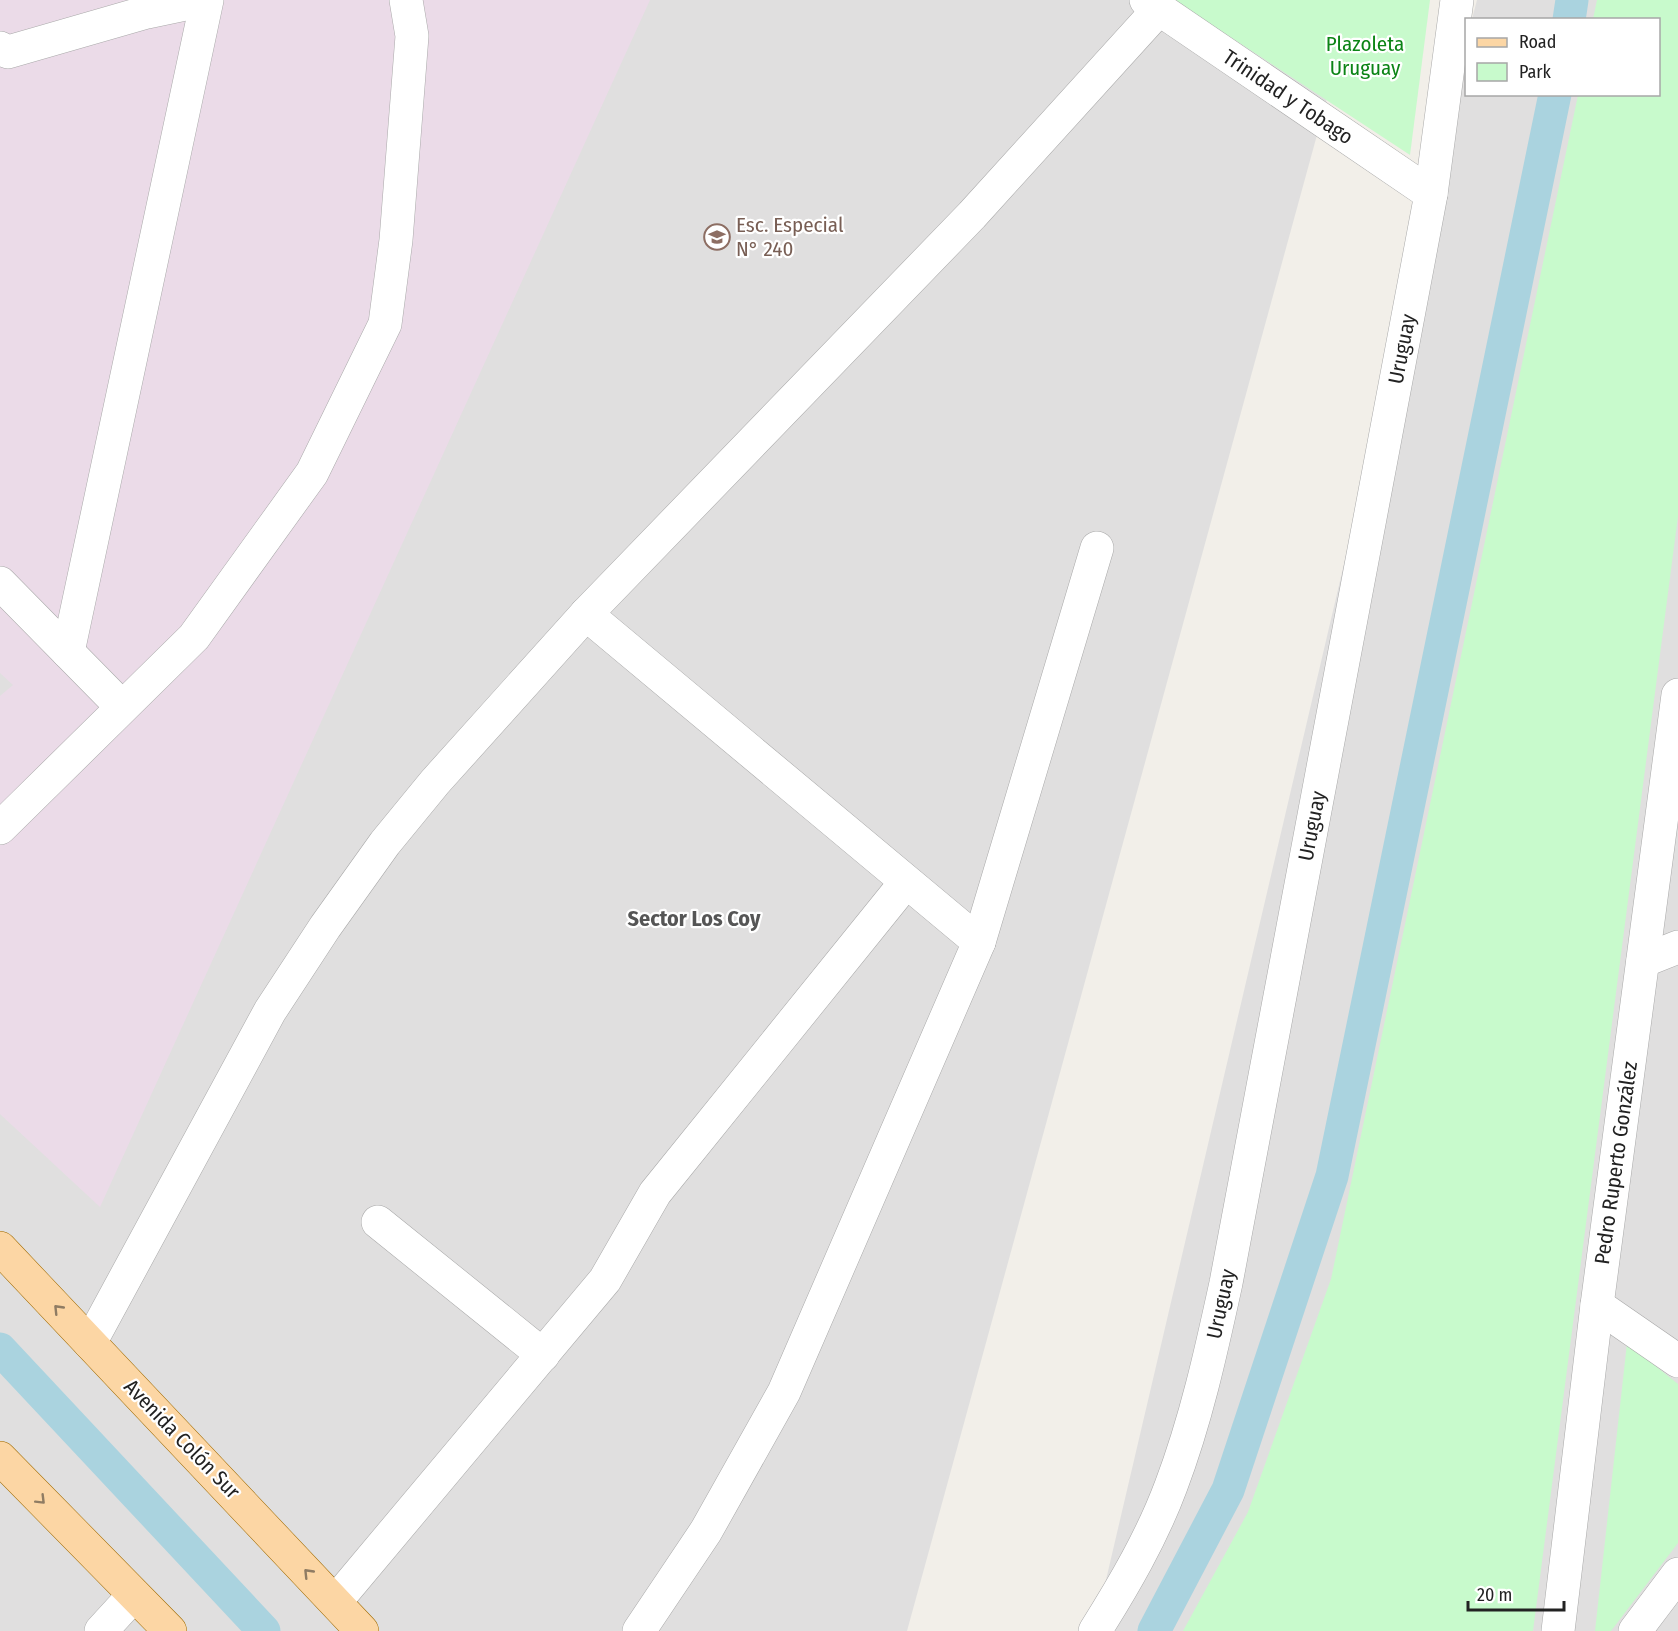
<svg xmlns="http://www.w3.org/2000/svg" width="1678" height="1631" font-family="'Fira Sans Condensed',sans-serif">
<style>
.residential{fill:#e0dfdf}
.industrial{fill:#ebdbe8}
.park{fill:#c8facc}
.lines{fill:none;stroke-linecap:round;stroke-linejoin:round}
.canal{stroke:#aad3df;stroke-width:33}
.minor-casing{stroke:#a9a9a9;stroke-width:34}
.major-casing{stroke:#a06b00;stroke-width:34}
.minor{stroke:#fff;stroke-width:33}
.major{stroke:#fcd6a4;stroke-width:33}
.oneway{stroke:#8f7c63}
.labels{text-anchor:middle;stroke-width:4.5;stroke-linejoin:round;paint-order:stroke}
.park-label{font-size:21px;fill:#0c8416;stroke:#fff}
.street-label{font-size:21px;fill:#222;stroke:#fff}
.education-label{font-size:21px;fill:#785e54;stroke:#fff;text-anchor:start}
.neighbourhood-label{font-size:22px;font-weight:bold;fill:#555;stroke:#fff}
</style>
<rect width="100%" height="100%" fill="#f2efe9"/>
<g class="residential">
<polygon points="0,0 1354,0 907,1631 0,1631"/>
<polygon points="1477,0 1678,0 1678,1631 1094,1631 1466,43 1466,94 1658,94 1658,20 1472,19"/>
</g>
<polygon class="industrial" points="0,0 650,0 100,1207 0,1114 0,696 13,685 0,673"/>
<g class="park">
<polygon points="1174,0 1430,0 1410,155"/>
<polygon points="1597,0 1678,0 1678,516 1533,1631 1183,1631 1248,1512 1331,1279 1578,95 1658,94 1658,20 1593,19"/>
<polygon points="1627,1343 1678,1384 1678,1543 1611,1631 1595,1631"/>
</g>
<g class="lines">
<g class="canal">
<polyline points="1569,20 1572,0"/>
<polyline points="0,1349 264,1631"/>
<polyline points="1154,1631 1228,1490 1332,1176 1555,94"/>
</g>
<g class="minor-casing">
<g id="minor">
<polyline points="1146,0 1431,194"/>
<polyline points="0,48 8,52 147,12 204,0"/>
<polyline points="0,583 122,707"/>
<polyline points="586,614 979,942"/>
<polyline points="68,652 207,0"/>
<polyline points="0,828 194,637 312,473 385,324 396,240 412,36 406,0"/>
<polyline points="1643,961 1678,947"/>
<polyline points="378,1222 543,1355"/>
<polyline points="1597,1305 1678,1361"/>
<polyline points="90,1343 270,1011 325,927 385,843 435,782 586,614 972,215 1159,9"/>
<polyline points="336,1601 605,1280 655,1193 906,882"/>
<polyline points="101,1631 134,1595"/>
<polyline points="639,1631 706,1531 784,1392 979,942 1097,548"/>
<path d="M1095 1631C1124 1585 1152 1537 1171 1486 1196 1420 1211 1352 1226 1283L1431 194 1457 0"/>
<polyline points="1558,1631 1597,1305 1678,695"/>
<polyline points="1635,1631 1678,1574"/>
</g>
</g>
<g class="major-casing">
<g id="major">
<polyline points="0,1248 362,1631"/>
<polyline points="0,1458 170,1631"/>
</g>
</g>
<use href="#minor" class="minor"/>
<use href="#major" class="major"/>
</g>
<defs><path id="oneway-chevron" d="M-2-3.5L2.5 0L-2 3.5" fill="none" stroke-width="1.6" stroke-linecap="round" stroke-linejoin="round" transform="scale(1.5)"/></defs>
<g class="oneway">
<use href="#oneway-chevron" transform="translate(58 1309) rotate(-134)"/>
<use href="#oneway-chevron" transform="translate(41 1500) rotate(45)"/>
<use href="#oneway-chevron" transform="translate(308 1573) rotate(-134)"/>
</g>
<defs>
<g id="school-ring" transform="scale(1.35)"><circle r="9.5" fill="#fff" stroke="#8d6e63" stroke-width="1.5"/><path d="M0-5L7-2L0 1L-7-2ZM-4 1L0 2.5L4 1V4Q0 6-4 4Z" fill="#8d6e63"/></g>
</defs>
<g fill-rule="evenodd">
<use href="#school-ring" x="717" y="237"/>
</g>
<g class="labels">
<g class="park-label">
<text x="1365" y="51">Plazoleta<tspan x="1365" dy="24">Uruguay</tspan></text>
</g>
<g class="street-label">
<text transform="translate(1288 97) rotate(34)" y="7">Trinidad y Tobago</text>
<text transform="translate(1402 349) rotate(-79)" y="7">Uruguay</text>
<text transform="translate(1312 826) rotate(-79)" y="7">Uruguay</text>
<text transform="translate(1616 1163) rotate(-82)" y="7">Pedro Ruperto González</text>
<text transform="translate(1221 1304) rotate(-78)" y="7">Uruguay</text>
<text transform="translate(182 1439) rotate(46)" y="7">Avenida Colón Sur</text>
</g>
<g class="education-label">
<text x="736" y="232">Esc. Especial<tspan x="736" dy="24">N° 240</tspan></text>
</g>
<g class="neighbourhood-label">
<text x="694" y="926">Sector Los Coy</text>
</g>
</g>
<rect x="1465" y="18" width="195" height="78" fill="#ffffff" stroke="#a7a7a7" stroke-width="1.5"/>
<rect x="1477" y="38" width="30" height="9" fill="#fcd6a4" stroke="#a7a7a7" stroke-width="1.5"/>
<text x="1519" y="48" font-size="18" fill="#222222">Road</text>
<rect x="1477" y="63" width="30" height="18" fill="#c8facc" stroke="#a7a7a7" stroke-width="1.5"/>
<text x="1519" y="78" font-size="18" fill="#222222">Park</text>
<path d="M1468 1601v9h96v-9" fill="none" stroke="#222222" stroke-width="3"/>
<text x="1477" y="1601" font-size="18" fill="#222222" stroke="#ffffff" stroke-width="4.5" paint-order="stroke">20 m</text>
</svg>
